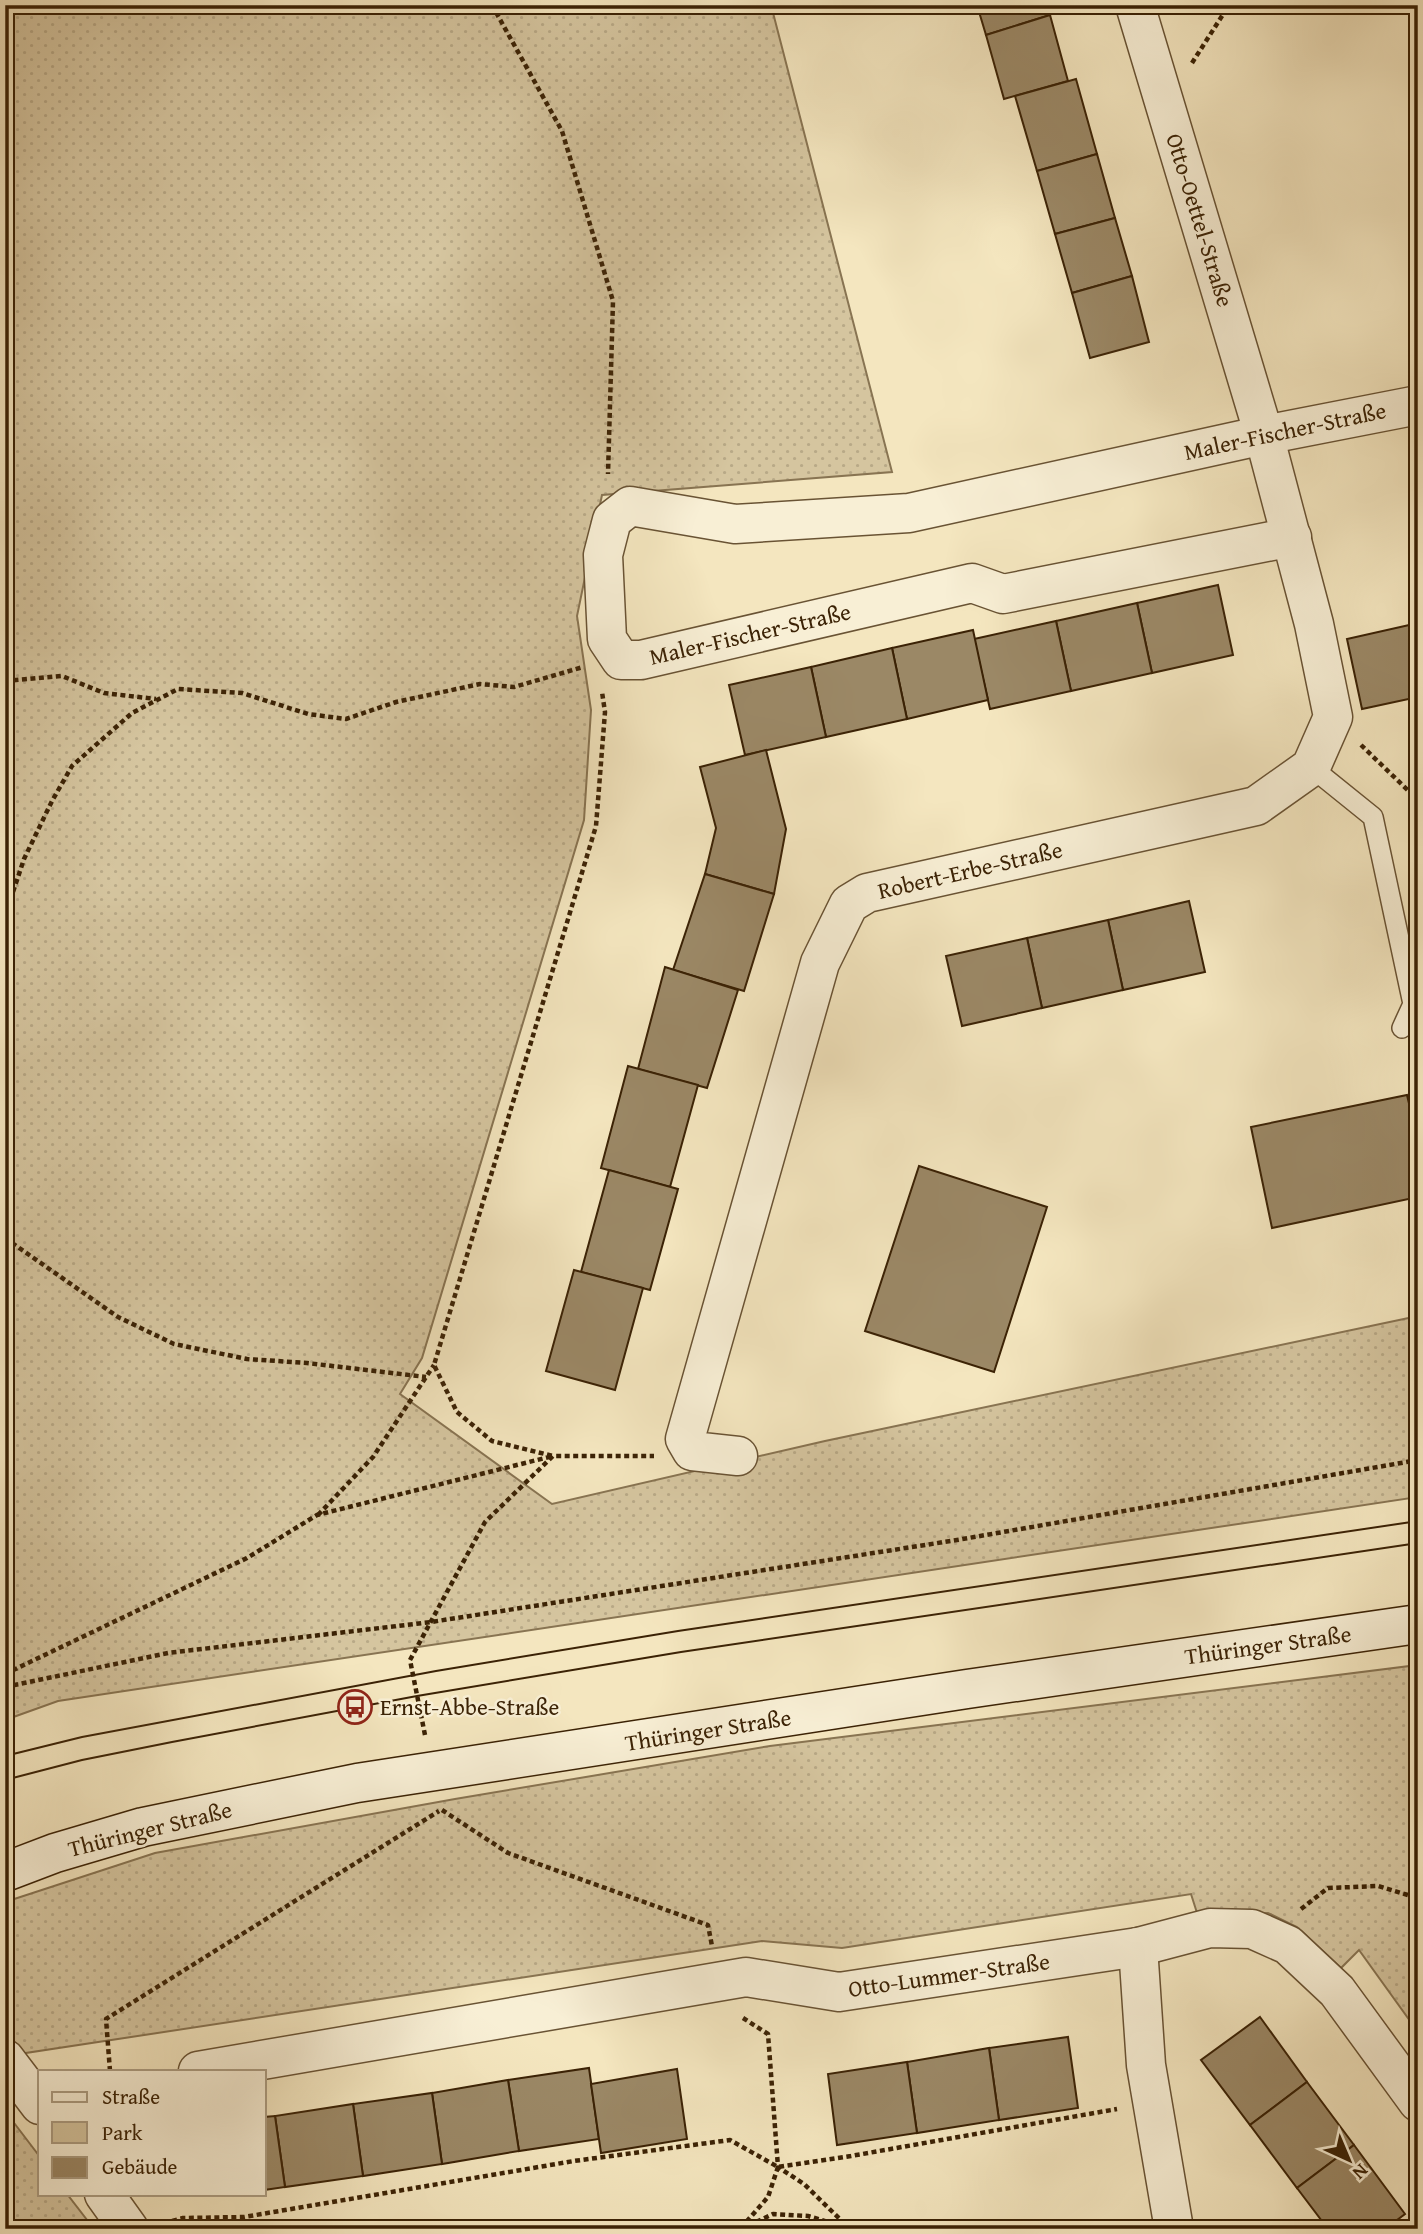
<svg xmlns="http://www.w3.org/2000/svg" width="1423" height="2234" font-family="'Gentium Book Plus',serif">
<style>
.green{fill:url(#green-dots);stroke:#887452;stroke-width:2}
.building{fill:#9b8866;stroke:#3b2205;stroke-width:2}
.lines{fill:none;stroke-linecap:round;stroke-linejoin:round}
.service-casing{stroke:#695334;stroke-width:22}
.minor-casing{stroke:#695334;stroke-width:41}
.secondary-casing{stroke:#3b2205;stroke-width:41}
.path{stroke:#3b2205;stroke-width:4.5;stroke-dasharray:5 3.5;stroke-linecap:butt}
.service{stroke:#f8efd5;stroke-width:19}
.minor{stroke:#f8efd5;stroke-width:38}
.secondary{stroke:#f8efd5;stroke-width:38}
.tram{stroke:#3b2205;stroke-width:2}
.labels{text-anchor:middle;stroke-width:5;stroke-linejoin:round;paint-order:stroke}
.street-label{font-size:23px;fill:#3b2205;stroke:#f8efd5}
.poi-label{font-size:23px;fill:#3b2205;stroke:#f8efd5;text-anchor:start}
</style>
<defs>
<pattern id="green-dots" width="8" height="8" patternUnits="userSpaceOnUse" patternTransform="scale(1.75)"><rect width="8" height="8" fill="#d5c59f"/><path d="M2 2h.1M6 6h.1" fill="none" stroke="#b8a987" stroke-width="1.8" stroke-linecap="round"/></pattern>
</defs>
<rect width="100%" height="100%" fill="#f4e6bf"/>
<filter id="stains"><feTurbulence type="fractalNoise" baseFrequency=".00286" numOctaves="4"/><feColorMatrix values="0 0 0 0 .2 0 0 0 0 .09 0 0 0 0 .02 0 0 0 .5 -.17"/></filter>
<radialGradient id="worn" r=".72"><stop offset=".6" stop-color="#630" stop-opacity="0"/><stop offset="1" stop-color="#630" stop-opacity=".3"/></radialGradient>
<g class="green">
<polygon points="5,5 771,5 892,472 602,495 577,616 591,710 584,820 422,1358 400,1394 552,1504 825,1441 1418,1316 1418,1497 58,1701 5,1720"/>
<polygon points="1418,1665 1418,2032 1359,1950 1341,1968 1297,1927 1268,1913 1198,1916 1191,1894 842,1948 762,1941 26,2053 5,2097 5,1902 155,1853 455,1799 770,1746"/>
<polygon points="5,2111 40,2157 40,2194 67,2194 94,2229 5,2229"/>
</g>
<g class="building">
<polygon points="977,5 1047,5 1050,15 986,35"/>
<polygon points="1050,15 1068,81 1004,99 986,35"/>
<polygon points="1076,79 1097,154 1037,171 1015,96"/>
<polygon points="1097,154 1115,218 1055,234 1037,171"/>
<polygon points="1115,218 1132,276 1072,293 1055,234"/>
<polygon points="1132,276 1149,342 1090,358 1072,293"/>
<polygon points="1218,585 1233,655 1152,673 1137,603"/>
<polygon points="1137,603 1152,673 1071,691 1056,621"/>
<polygon points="1056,621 1071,691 990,709 974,639"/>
<polygon points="1418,623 1418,697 1362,709 1347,639"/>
<polygon points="973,630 988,700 907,719 892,648"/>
<polygon points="892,648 907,719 826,737 811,667"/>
<polygon points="811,667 826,737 745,755 729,685"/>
<polygon points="766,750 786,829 774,894 705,874 716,828 700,767"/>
<polygon points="705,874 774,894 744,991 673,970"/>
<polygon points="1189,901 1205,972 1123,990 1108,920"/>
<polygon points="1108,920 1123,990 1042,1008 1027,938"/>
<polygon points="1027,938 1042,1008 962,1026 946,956"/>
<polygon points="665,967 738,990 707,1088 638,1069"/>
<polygon points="628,1066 698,1085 670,1187 601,1168"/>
<polygon points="1407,1095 1411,1112 1418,1111 1418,1197 1272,1228 1251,1127"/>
<polygon points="919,1166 1047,1207 994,1372 865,1331"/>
<polygon points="609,1170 678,1189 650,1290 581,1272"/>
<polygon points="574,1270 643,1288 615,1390 546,1371"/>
<polygon points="1260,2017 1307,2082 1250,2125 1201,2060"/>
<polygon points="1068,2037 1078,2108 999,2120 989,2048"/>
<polygon points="989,2048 999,2120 917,2133 907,2062"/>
<polygon points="907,2062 917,2133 837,2145 828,2074"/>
<polygon points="589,2068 599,2139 519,2151 508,2080"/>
<polygon points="677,2069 687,2139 601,2153 591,2084"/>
<polygon points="508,2080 519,2151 442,2164 432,2093"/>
<polygon points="1307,2082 1354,2145 1297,2188 1250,2125"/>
<polygon points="432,2093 442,2164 363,2176 353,2104"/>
<polygon points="353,2104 363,2176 285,2187 275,2116"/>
<polygon points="275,2116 285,2187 264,2190 264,2117"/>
<polygon points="1354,2145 1405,2214 1385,2229 1328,2229 1297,2188"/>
</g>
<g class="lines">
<g class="service-casing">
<polyline id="service" points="1311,767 1373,817 1413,1004 1402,1028"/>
</g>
<g class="minor-casing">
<g id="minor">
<polyline points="1292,537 1003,594 972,583 641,660 621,660 607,639 603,555 612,520 630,506 735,524 909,513 1264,435 1418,405"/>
<polyline points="738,1456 692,1451 685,1439 820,963 849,904 867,893 1256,806 1311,767 1333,717 1314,624 1264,435 1135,5"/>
<polyline points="1138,1947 1146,2065 1174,2229"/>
<polyline points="5,2059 40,2105"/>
<polyline points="198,2071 746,1977 839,1992 1138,1947 1210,1928 1252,1929 1288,1945 1337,1991 1418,2102"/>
<polyline points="104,2194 129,2229"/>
</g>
</g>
<g class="secondary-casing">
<polyline id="secondary" points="5,1872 55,1853 143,1827 357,1783 967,1689 1418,1624"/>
</g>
<g class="path">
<polyline points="492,5 562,131 613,301 608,474"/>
<polyline points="1192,63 1229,5"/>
<polyline points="5,681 62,676 104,693 156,699"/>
<polyline points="1361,745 1418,800"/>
<polyline points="5,916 24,859 52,801 72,766 132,713 178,689 242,693 308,714 346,719 396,702 480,684 514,687 583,667"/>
<polyline points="5,1238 118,1317 174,1344 247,1359 307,1363 426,1377"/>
<polyline points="318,1515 373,1457 434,1365"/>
<polyline points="5,1674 247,1558 317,1515 553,1456 492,1441 457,1412 434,1365 596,826 605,712 602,692"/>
<polyline points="5,1687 168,1653 431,1622 957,1540 1418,1460"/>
<polyline points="425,1735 410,1660 485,1522 553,1456 654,1456"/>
<polyline points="442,1810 508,1853 708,1925 712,1946"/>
<polyline points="1301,1909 1328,1888 1378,1886 1418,1898"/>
<polyline points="743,2018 768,2034 778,2167 804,2184 850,2229"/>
<polyline points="110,2071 106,2019 439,1811"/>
<polyline points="5,2138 14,2132"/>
<polyline points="164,2223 183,2218 244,2217 574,2161 730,2140 778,2167 851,2156 1117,2109"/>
<polyline points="741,2228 768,2197 778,2167"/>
<polyline points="741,2229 773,2214 808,2216 848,2228"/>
</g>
<use href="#service" class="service"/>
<use href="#minor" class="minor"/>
<use href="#secondary" class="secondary"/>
<g class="tram">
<polyline points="5,1756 82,1737 436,1671 678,1631 1418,1521"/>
<polyline points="5,1780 82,1760 172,1742 417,1696 681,1652 1418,1543"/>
</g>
</g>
<defs>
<g id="bus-ring" transform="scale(1.75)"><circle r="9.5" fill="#f8efd5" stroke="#8f2418" stroke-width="1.5"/><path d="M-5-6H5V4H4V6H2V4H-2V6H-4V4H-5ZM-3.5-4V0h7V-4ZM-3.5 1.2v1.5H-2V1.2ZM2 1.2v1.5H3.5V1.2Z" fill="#8f2418"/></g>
</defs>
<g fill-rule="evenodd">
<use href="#bus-ring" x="355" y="1707"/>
</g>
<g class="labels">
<g class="street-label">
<text transform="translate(1200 220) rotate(73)" y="8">Otto-Oettel-Straße</text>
<text transform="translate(1285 431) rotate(-12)" y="8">Maler-Fischer-Straße</text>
<text transform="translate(750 634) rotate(-13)" y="8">Maler-Fischer-Straße</text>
<text transform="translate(970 870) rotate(-13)" y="8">Robert-Erbe-Straße</text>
<text transform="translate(1268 1645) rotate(-8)" y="8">Thüringer Straße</text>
<text transform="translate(708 1730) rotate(-9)" y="8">Thüringer Straße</text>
<text transform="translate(150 1829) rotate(-14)" y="8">Thüringer Straße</text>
<text transform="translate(949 1975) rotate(-8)" y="8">Otto-Lummer-Straße</text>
</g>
<g class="poi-label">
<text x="380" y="1715">Ernst-Abbe-Straße</text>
</g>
</g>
<rect width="1423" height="2234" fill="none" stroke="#f4e6bf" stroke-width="28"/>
<rect x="7" y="7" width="1409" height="2220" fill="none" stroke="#3b2205" stroke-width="3.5"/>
<rect x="14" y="14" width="1395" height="2206" fill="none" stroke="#3b2205" stroke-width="2"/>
<rect x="38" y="2070" width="228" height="126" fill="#f8efd5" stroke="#ac9d82" stroke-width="2"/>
<rect x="52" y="2092" width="35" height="10" fill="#f8efd5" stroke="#ac9d82" stroke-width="2"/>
<text x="102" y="2104" font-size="21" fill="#3b2205">Straße</text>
<rect x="52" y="2122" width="35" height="21" fill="#d5c59f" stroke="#ac9d82" stroke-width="2"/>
<text x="102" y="2140" font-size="21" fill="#3b2205">Park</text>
<rect x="52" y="2157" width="35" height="21" fill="#9b8866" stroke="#ac9d82" stroke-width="2"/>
<text x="102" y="2174" font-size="21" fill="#3b2205">Gebäude</text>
<g transform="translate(1349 2160) rotate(136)" stroke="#f8efd5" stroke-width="5" paint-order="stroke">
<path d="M0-5L12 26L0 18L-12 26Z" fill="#3b2205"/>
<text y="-10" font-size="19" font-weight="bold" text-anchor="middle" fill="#3b2205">N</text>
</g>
<rect width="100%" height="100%" filter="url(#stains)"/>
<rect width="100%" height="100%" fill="url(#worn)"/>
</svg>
